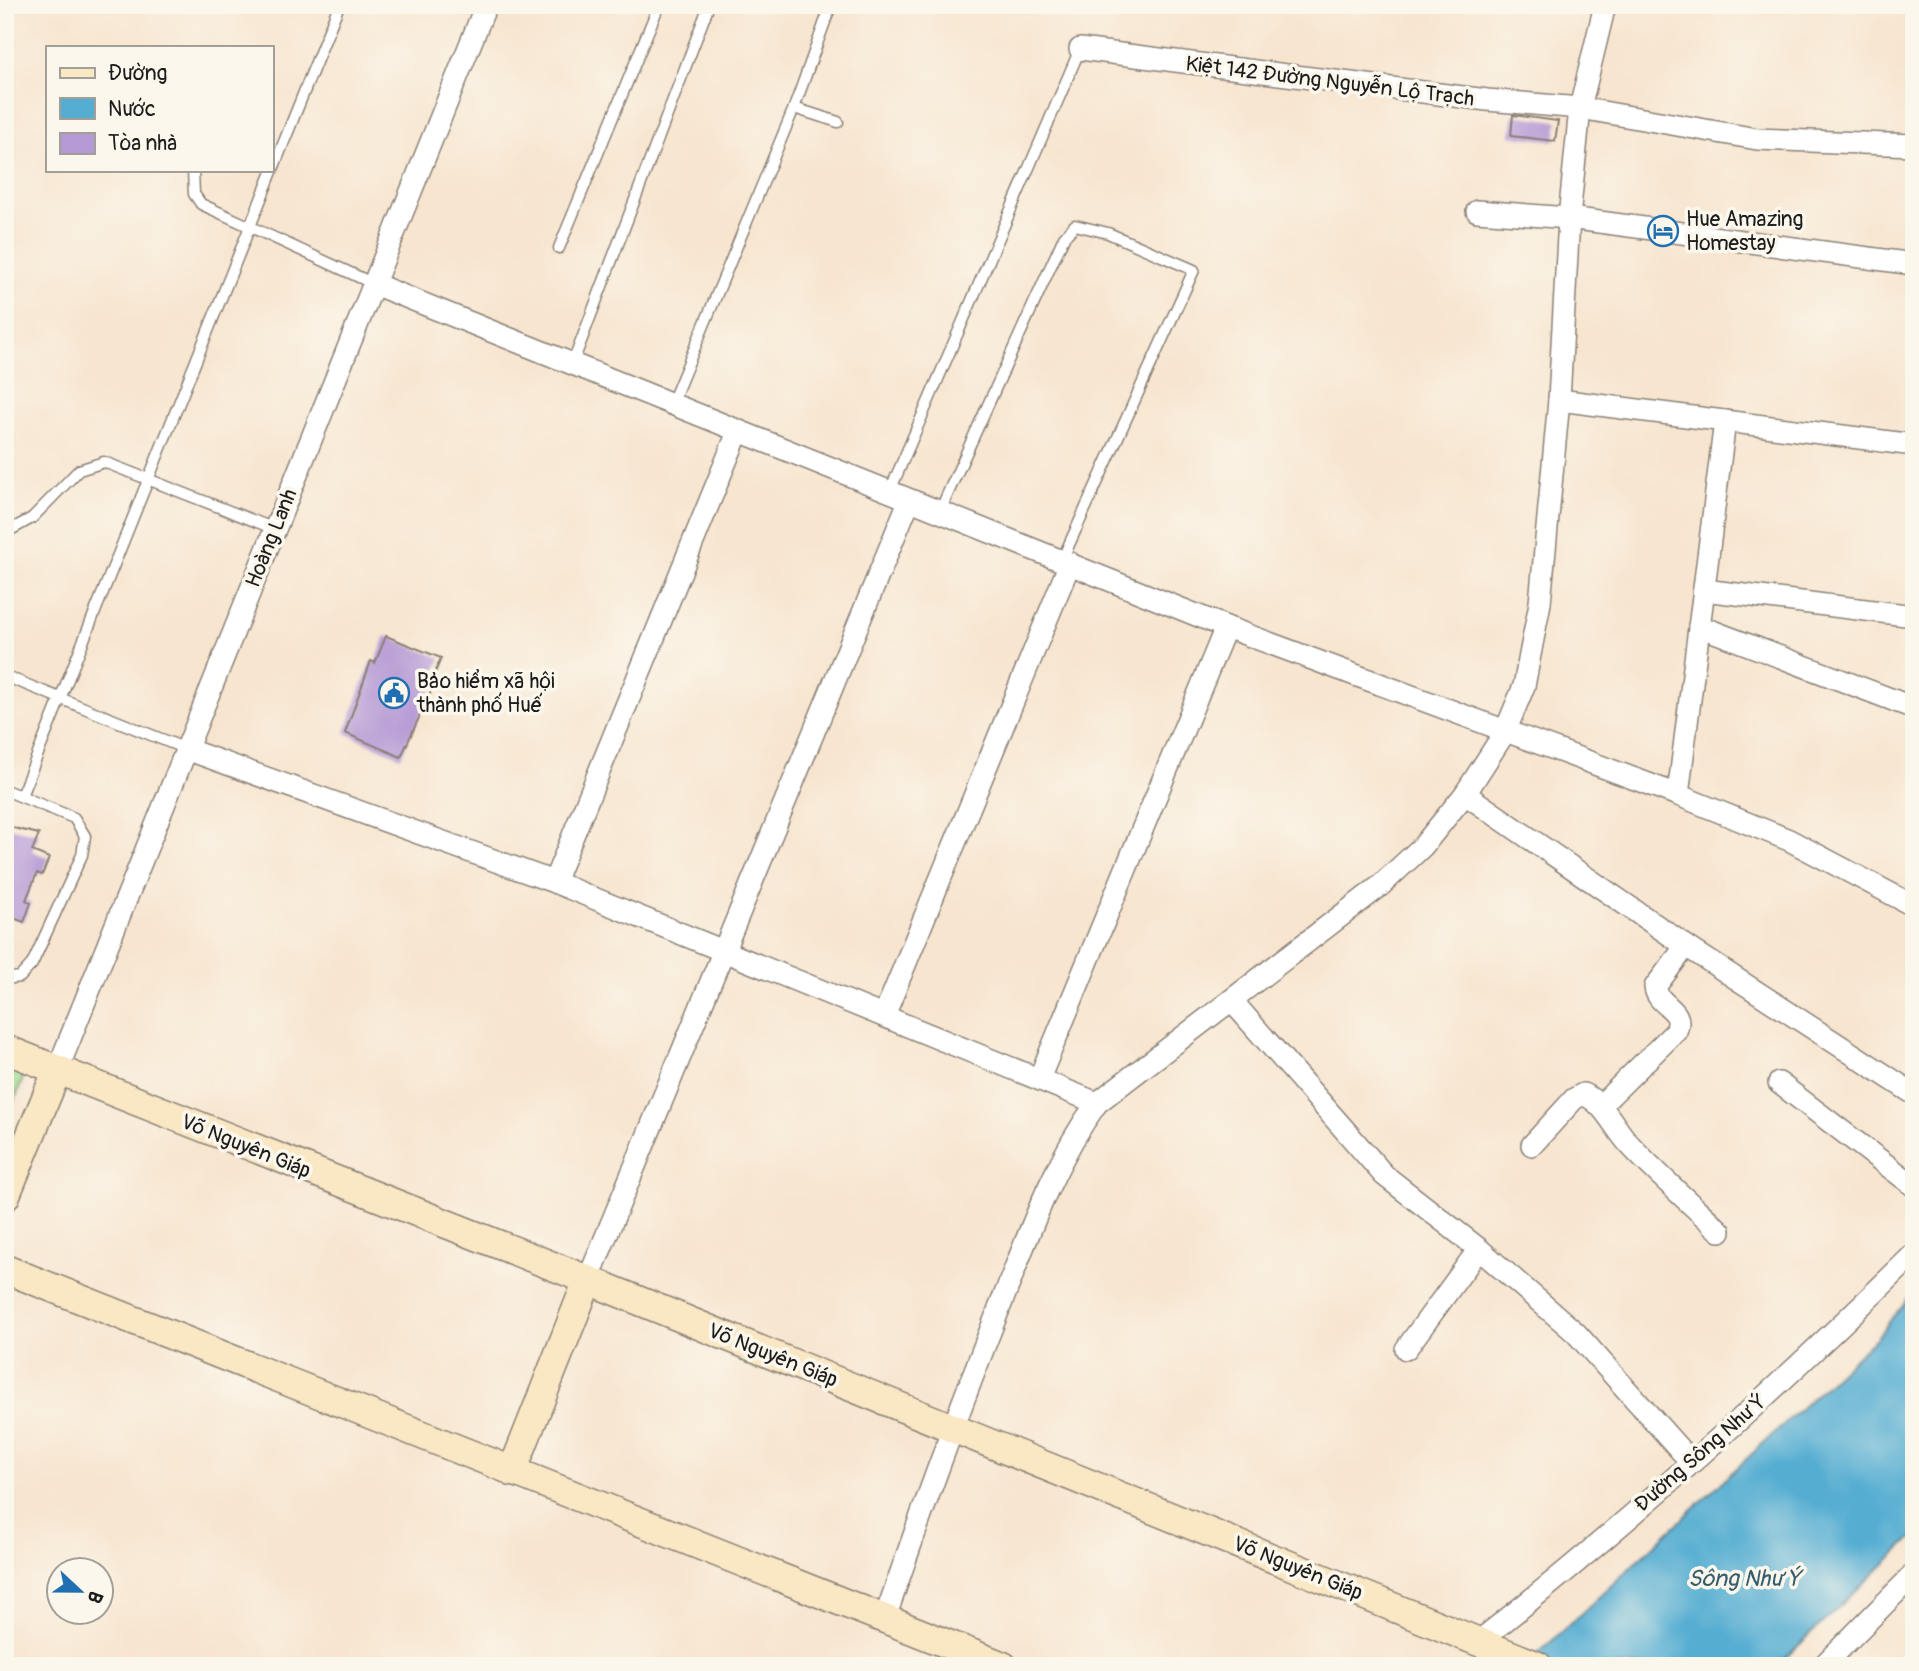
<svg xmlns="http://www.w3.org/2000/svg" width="1919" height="1671" font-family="Pangolin,sans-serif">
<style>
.green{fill:#9fdc90;stroke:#5e7c56;stroke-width:2}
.water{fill:#55add2;stroke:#386477;stroke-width:2}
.building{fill:#b599d5}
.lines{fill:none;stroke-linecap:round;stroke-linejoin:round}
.lane-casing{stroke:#8a8076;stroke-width:13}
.street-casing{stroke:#8a8076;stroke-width:24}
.secondary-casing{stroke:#8a8076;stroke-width:31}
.lane{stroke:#fff;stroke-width:10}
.street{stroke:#fff;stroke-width:21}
.secondary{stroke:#fae7c3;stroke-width:28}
.labels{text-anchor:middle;stroke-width:7;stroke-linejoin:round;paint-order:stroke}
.street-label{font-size:21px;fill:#1c1c1c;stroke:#fbf7ec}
.poi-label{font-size:21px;fill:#1c1c1c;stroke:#fbf7ec;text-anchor:start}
.water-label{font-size:23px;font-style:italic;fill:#365d6e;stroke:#fbf7ec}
</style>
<rect width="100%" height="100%" fill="#fbf7ec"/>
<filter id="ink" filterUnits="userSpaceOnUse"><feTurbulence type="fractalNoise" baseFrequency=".0143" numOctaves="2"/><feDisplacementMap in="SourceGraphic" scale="14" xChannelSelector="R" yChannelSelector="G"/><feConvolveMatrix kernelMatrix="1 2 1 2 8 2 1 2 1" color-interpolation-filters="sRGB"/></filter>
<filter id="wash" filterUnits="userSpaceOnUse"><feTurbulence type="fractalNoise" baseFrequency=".00686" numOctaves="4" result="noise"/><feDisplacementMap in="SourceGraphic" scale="28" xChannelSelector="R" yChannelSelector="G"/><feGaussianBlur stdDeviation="1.57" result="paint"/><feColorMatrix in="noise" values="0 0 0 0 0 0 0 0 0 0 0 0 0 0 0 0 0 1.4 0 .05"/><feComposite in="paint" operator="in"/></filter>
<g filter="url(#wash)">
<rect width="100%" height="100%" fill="#f7e5cf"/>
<polygon class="green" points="5,1059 14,1062 23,1079 5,1123"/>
<polygon class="water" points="1914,1291 1914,1536 1777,1666 1525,1666 1877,1337"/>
<g id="blocks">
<g class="building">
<polygon points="1513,115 1558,121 1555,141 1511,136"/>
<polygon points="386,636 441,658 430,685 433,687 401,757 345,733 371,661 375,663"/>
<polygon points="5,826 39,834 32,851 49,858 42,875 37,873 26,900 31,903 24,922 5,915"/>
</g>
</g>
</g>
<g filter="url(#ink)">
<use href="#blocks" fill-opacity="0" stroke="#8a8076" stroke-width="2"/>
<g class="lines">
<g class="lane-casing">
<g id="lane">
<polyline points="794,108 831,5"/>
<polyline points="193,170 194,194 201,204 374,284"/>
<polyline points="559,248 659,5"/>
<polyline points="572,365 709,5"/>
<polyline points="671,405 794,108 838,122"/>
<polyline points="889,493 1080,49"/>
<polyline points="939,513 1064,237 1075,225 1108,233 1194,270 1062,560"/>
<polyline points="5,533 32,518 79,470 104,462 275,529"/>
<polyline points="5,676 186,749"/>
<polyline points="5,790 74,818 85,836 82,855 32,964 20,977 5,979"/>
<polyline points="21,796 339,5"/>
</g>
</g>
<g class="street-casing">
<g id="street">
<polyline points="1080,49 1487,100 1580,108 1757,139 1914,145"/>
<polyline points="1477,211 1569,218 1914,264"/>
<polyline points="374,284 1226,627 1678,795 1789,840 1914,906"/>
<polyline points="1559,400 1914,445"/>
<polyline points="1704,590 1914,616"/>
<polyline points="1699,626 1914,708"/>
<polyline points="186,749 554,882 1097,1103"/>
<polyline points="1465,794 1686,946 1914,1094"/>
<polyline points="1678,795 1725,421"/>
<polyline points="554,882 738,432"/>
<polyline points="1232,1001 1384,1175 1479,1249 1576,1333 1690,1461"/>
<polyline points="884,1016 1070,563"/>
<polyline points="57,1071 486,5"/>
<polyline points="1039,1079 1226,627"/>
<polyline points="1779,1083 1914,1186"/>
<path d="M1601 1105 1676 1031C1686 1008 1657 1007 1655 987L1686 946"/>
<path d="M1532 1145 1574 1099 1583 1094C1606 1104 1613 1127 1630 1145 1658 1175 1690 1203 1720 1231"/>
<polyline points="588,1280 909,501"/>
<polyline points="1406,1349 1479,1249"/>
<path d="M885 1618C923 1508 963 1398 1007 1289 1032 1225 1056 1159 1097 1103L1380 886 1423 846 1465 794 1505 732 1524 686 1540 603 1559 400 1569 218 1580 108 1605 5"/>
<path d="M1478 1642C1631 1522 1776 1390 1914 1254"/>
<polyline points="1823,1666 1914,1574"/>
</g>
</g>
<g class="secondary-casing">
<g id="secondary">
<polyline points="5,1049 588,1280 1538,1666"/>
<polyline points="5,1197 57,1071"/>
<polyline points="5,1269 1003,1666"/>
<polyline points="512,1472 588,1280"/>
</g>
</g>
<use href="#lane" class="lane"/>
<use href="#street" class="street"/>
<use href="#secondary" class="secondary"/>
</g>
</g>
<defs>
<g id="hotel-ring" transform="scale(1.575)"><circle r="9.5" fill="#fbf7ec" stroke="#1f6fb2" stroke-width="1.5"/><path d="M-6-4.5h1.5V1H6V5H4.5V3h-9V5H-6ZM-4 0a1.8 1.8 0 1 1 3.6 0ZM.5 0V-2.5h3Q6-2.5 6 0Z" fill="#1f6fb2"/></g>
<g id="civic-ring" transform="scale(1.575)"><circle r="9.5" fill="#fbf7ec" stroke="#1f6fb2" stroke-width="1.5"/><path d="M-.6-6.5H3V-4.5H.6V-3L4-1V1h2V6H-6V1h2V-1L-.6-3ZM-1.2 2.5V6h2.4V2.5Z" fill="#1f6fb2"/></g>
</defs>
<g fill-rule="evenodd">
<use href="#hotel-ring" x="1663" y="231"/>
<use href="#civic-ring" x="394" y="693"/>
</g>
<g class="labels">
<g class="street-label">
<text transform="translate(1330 81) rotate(7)" y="7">Kiệt 142 Đường Nguyễn Lộ Trạch</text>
<text transform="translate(271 538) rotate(-68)" y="7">Hoàng Lanh</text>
<text transform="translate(246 1146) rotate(22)" y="7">Võ Nguyên Giáp</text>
<text transform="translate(773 1355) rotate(22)" y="7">Võ Nguyên Giáp</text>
<text transform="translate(1700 1453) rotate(-41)" y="7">Đường Sông Như Ý</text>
<text transform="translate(1298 1568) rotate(22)" y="7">Võ Nguyên Giáp</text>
</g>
<g class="poi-label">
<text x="1686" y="226">Hue Amazing<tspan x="1686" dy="24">Homestay</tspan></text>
<text x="417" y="688">Bảo hiểm xã hội<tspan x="417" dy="24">thành phố Huế</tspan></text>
</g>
<g class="water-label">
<text x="1744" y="1586">Sông Như Ý</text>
</g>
</g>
<rect width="1919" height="1671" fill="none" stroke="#fbf7ec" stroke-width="28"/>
<rect x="46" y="46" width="228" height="126" fill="#fbf7ec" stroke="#a29f99" stroke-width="2"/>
<rect x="60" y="68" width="35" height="10" fill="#fae7c3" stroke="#a29f99" stroke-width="2"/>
<text x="108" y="80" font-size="21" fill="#1c1c1c">Đường</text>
<rect x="60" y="98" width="35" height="21" fill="#55add2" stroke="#a29f99" stroke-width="2"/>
<text x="108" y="116" font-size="21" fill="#1c1c1c">Nước</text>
<rect x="60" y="133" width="35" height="21" fill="#b599d5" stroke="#a29f99" stroke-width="2"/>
<text x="108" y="150" font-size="21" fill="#1c1c1c">Tòa nhà</text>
<g transform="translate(80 1591) rotate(112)"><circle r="33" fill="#fbf7ec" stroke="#a29f99" stroke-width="2"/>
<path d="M0-5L12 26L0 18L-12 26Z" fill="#1f6fb2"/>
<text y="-10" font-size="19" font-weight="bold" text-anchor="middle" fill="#1c1c1c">B</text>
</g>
</svg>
